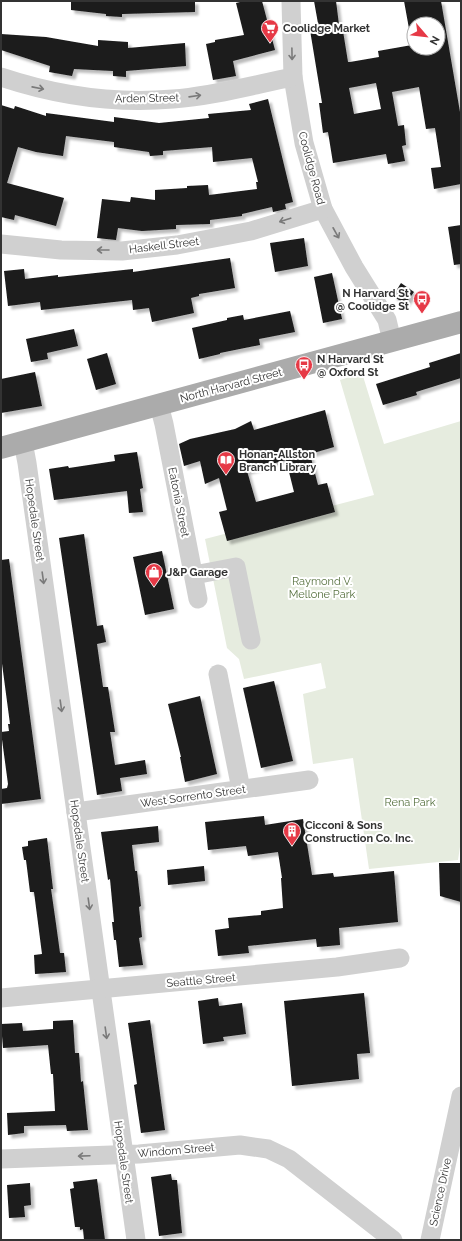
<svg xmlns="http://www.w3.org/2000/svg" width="462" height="1241" font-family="Raleway,sans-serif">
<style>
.green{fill:#e6ecdf}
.building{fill:#1a1a1a;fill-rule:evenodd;filter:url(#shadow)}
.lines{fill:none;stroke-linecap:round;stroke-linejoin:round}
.minor{stroke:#d0d0d0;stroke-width:19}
.major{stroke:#ababab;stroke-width:22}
.oneway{stroke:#7a7a7a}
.labels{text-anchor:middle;stroke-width:4;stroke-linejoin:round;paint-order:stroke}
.poi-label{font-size:11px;font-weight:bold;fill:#333;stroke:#fff;text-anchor:start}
.street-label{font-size:11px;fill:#333;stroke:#fff}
.park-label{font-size:11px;fill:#56703f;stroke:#fff}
</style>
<defs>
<filter id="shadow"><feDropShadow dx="3.5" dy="3.5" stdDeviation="1" flood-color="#0004"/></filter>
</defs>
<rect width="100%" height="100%" fill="#fff"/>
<polygon class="green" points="362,373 384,444 461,421 461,840 458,860 369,869 353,758 313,764 303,694 326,688 321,663 244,679 239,659 227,648 205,539 374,495 340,380"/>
<g class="building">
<polygon points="71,1 195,1 195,12 122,14 122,17 106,16 106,14 71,10"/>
<polygon points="244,1 262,1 275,50 233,61 236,76 213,80 206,44 215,42 215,40 244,35 236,3"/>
<path d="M314 1H336L339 25H342L348 62H350L379 57 378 51 412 45 404 1H441L461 118V184L434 189 431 168 441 167 435 128 426 129 419 87 392 92 398 126 404 125 406 145 402 146 405 161 388 164 386 154 333 163 328 132 323 133 319 103H322L310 30 319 29ZM414 24H438V48H414ZM376 83 381 109 354 114 349 88Z"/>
<polygon points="1,34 46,37 98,46 98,40 128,42 128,48 185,43 186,66 126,71 126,77 113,76 113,71 74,69 72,76 49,72 50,66 1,50"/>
<polygon points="268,99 293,202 285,204 286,209 273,212 272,207 242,214 242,216 210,220 210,224 176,225 176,229 142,231 118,228 116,240 97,238 102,199 130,202 131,197 155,200 155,190 187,188 187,186 208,185 209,195 257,189 256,182 258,182 252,158 213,162 212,147 163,151 163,155 150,156 149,152 114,147 114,142 66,136 63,156 36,152 18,147 7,183 64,198 56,226 15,215 14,220 1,217 1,105 14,109 15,106 46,116 46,113 114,122 114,117 159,123 209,118 208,114 251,110 249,104"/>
<polygon points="461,225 461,264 454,265 448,227"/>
<polygon points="304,238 308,266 275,272 270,243"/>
<polygon points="230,258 235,288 199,294 199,296 191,298 194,313 152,322 149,308 133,310 132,300 41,310 40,302 8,306 4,271 24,269 25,279 58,275 58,277 133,269 133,272"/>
<polygon points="332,273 342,319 323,323 314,277"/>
<polygon points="401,283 414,292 405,304 393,296"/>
<polygon points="290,311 295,332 259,339 260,345 220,353 220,354 199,359 192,328 227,320 227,318 243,315 244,320"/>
<polygon points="74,329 78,346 47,353 48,359 31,362 26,339"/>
<polygon points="107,353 116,384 96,390 87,359"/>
<polygon points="461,353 461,378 416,392 417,395 383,405 376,384 430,367 429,363"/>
<polygon points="35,372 42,406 1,413 1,379"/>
<path d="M325 410 334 447 310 454 318 485 327 483 335 512 227 541 219 512 227 510 219 478 205 484 200 461 184 466 179 444 190 439 235 429 251 421 254 430ZM286 460 294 492 256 502 247 471Z"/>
<polygon points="137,452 143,488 140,489 143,512 129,513 127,491 54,500 49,469 68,466 69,468 115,461 114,455"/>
<polygon points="84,534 97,626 103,625 106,642 97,644 103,687 108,687 115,732 110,732 115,765 145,760 147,774 120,778 122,791 97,795 59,538"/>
<polygon points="162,551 174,609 145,615 133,557"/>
<polygon points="9,559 41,799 1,804 1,789 7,788 8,784 1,732 9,731 8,724 10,724 1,656 1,560"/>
<polygon points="274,681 293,761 261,768 243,688"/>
<polygon points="200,696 217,774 185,782 180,757 181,757 168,704"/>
<polygon points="264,816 265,825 303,819 312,875 333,873 334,877 394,871 398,922 339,928 340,945 317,947 316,939 248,946 249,953 218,956 215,930 229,928 228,918 261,915 261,911 283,908 281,878 282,878 278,852 248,856 246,846 208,850 205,822"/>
<polygon points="158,826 159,842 132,845 135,871 137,871 141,906 139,907 142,937 139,938 143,965 119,967 116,940 114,940 112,922 114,922 110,879 108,880 101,832"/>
<polygon points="47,838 53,889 51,889 56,924 60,953 64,953 66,972 35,974 34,955 42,954 34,892 30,892 26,860 24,860 22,847 28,846 28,841"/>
<polygon points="439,863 461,863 461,902 440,896"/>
<polygon points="204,866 205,881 168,885 167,870"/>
<polygon points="364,993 370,1053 357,1054 359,1079 292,1086 284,1001"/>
<polygon points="218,998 219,1006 242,1003 246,1034 223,1037 224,1041 203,1044 198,1001"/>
<polygon points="73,1020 75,1053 79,1053 81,1082 83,1081 88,1130 67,1131 66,1125 24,1126 24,1133 8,1135 7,1113 55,1111 53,1074 51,1074 48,1045 3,1048 1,1024 22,1023 23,1031 53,1029 53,1021"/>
<polygon points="150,1020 165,1130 141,1133 134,1085 137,1084 128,1023"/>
<polygon points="171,1174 172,1180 177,1180 182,1233 159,1236 151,1177"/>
<polygon points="97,1179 105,1240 84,1240 83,1229 80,1230 80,1227 75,1227 70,1189 74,1188 73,1182"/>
<polygon points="30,1183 31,1205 24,1206 25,1217 9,1218 7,1185"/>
</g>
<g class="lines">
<g class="minor">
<polyline points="291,1 293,77 304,143 323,209 354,267 387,320 392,341"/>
<path d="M1 77C55 95 115 104 173 99 213 96 253 85 293 77"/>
<polyline points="1,244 61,250 122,251 177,245 251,231 323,209"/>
<polyline points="159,405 164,424 198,599"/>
<polyline points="23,442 27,463 136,1240"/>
<polyline points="194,575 236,567 251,640"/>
<polyline points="218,674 241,789"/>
<polyline points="76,812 309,780"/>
<polyline points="1,998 337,967 400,958"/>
<polyline points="1,1159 139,1154 240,1145 268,1149 289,1159 393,1240"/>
<polyline points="430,1240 461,1096"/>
</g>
<polyline class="major" points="1,448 461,322"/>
</g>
<defs><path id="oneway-shaft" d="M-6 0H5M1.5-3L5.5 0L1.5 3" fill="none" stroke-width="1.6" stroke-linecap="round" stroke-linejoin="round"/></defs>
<g class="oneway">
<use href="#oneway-shaft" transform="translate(292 54) rotate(89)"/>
<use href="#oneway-shaft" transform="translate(38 88) rotate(11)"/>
<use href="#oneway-shaft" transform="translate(195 96) rotate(-8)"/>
<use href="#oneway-shaft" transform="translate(285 220) rotate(162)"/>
<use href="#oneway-shaft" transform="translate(336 233) rotate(61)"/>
<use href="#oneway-shaft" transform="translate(103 250) rotate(-180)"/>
<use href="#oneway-shaft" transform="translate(43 578) rotate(82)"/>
<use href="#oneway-shaft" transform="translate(61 706) rotate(82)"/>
<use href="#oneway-shaft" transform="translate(89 904) rotate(82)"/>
<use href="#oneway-shaft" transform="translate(106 1033) rotate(82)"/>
<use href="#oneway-shaft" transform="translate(84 1156) rotate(178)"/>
</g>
<defs>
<g id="supermarket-pin" transform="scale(0.9)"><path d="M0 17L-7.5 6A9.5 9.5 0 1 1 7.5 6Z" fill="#e63946" stroke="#fff"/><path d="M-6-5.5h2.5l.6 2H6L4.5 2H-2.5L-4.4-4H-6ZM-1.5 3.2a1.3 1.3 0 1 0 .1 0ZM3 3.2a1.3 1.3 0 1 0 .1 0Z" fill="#fff"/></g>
<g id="bus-pin" transform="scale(0.9)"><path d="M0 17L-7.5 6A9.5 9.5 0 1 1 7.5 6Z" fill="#e63946" stroke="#fff"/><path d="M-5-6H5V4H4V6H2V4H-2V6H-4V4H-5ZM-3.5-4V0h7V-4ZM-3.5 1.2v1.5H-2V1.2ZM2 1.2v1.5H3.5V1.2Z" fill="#fff"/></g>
<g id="library-pin" transform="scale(0.9)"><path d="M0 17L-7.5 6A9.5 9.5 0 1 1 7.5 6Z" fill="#e63946" stroke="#fff"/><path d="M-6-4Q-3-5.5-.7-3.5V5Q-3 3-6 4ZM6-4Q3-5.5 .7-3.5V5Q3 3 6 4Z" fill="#fff"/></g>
<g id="shop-pin" transform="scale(0.9)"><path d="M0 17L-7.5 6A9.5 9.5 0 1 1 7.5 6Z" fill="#e63946" stroke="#fff"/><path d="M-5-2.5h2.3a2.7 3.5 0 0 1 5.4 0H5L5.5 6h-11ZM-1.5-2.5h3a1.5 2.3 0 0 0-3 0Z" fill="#fff"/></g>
<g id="building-pin" transform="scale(0.9)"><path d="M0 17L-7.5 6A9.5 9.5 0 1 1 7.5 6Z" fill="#e63946" stroke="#fff"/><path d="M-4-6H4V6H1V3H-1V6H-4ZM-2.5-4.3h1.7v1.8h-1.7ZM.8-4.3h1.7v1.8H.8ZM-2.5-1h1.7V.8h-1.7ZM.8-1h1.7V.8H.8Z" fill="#fff"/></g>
</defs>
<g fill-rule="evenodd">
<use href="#supermarket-pin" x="270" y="28"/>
<use href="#bus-pin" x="422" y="299"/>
<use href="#bus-pin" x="304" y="365"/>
<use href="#library-pin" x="226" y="460"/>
<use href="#shop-pin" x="154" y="572"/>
<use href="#building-pin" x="292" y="831"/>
</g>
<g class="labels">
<g class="poi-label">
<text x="283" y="32">Coolidge Market</text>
<text x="409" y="297" text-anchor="end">N Harvard St<tspan x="409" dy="13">@ Coolidge St</tspan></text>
<text x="317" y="363">N Harvard St<tspan x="317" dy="13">@ Oxford St</tspan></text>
<text x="239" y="458">Honan-Allston<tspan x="239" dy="13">Branch Library</tspan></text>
<text x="167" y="576">J&amp;P Garage</text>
<text x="305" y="829">Cicconi &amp; Sons<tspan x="305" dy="13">Construction Co. Inc.</tspan></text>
</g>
<g class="street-label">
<text transform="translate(147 98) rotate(-1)" y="4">Arden Street</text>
<text transform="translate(312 168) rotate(75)" y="4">Coolidge Road</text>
<text transform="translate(164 245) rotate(-7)" y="4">Haskell Street</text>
<text transform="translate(231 385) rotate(-15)" y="4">North Harvard Street</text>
<text transform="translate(179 502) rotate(79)" y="4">Eatonia Street</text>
<text transform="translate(35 520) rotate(82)" y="4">Hopedale Street</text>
<text transform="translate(193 796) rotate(-8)" y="4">West Sorrento Street</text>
<text transform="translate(80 841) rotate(82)" y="4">Hopedale Street</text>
<text transform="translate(201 980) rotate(-5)" y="4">Seattle Street</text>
<text transform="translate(176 1150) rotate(-5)" y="4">Windom Street</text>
<text transform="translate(124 1162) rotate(82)" y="4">Hopedale Street</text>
<text transform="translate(440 1192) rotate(-78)" y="4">Science Drive</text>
</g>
<g class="park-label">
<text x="322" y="585">Raymond V.<tspan x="322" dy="13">Mellone Park</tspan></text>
<text x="410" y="806">Rena Park</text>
</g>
</g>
<rect width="462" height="1241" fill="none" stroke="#333333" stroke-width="4"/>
<g transform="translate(426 36) rotate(118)"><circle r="19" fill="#ffffff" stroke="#adadad"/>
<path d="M0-3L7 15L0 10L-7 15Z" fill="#e63946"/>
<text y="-6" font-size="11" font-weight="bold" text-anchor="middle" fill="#333333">N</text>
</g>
</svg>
